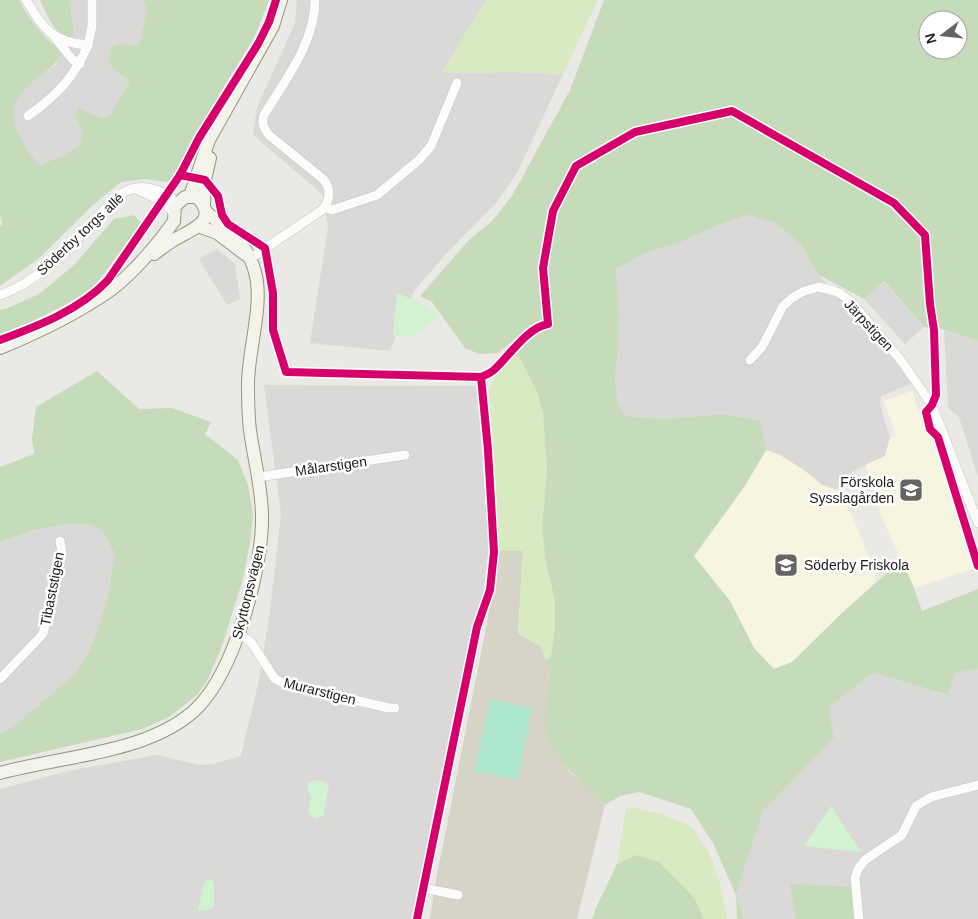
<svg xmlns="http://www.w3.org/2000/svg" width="978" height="919" font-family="Helvetica,sans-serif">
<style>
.residential{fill:#dad9d7}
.education{fill:#f6f5df}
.construction{fill:#d5d4c6}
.grass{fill:#d8eac2}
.forest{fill:#c5dbb9;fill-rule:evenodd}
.park{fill:#d1f3d1}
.pitch{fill:#aee5cd}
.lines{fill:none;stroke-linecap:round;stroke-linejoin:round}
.street-casing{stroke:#c4c3c1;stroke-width:10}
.secondary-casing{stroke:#94957c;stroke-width:14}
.street{stroke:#fcfcfb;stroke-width:9}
.secondary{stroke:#f3f3e9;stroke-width:12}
.cycleway-casing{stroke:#fff;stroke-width:11}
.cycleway{stroke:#d6006c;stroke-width:8}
.labels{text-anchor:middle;stroke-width:5;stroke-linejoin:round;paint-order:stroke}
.street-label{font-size:14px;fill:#1d1d1d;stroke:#fff}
.poi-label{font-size:14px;fill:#1d1d1d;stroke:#fff;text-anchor:end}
</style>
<rect width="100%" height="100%" fill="#ebe9e5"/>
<g class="residential">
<polygon points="70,0 144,0 147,10 139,45 118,44 130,82 109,117 101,118 79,109 75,114 82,130 81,143 65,155 39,165 21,141 12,115 16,100 24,89 56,64 63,53 73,23"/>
<polygon points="297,0 486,0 443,72 460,73 513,72 563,74 517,173 496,203 444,256 414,291 390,351 310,343 328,227 323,195 253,135 257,107 295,23"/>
<polygon points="747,215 775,223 799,243 819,275 844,304 874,330 911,384 881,396 880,404 890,438 885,456 852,472 844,485 834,489 822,485 805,471 780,455 766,450 761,421 726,414 663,419 626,416 618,404 615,379 618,345 616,269 645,253 681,242 716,226"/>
<polygon points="217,249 235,264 240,299 227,305 199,259"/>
<polygon points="883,281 924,327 905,344 864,299"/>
<polygon points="944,330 978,341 978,477 959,417 948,408"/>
<polygon points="264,385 477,386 489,545 483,595 417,919 0,919 0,789 68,771 156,755 199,765 213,764 241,756 259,680 270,611 281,514"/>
<polygon points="66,524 90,524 102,531 115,554 108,595 98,629 89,652 76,673 13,727 0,734 0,542 34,530"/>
<polygon points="978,669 978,919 744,919 736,895 763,811 834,738 829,707 873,673 947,695 955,673"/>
</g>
<g class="education">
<polygon points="912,391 924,427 936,445 973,569 914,588 881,515 865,465 885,456 890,438 896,436 884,401"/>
<polygon points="766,450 780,455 805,471 822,485 834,489 850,511 876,574 876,581 792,663 774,669 754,648 730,601 693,556"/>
</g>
<polygon class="construction" points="498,551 523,551 518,633 541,647 550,670 546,735 556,753 570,772 594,792 605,805 577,919 430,919 434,890 486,628"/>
<g class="grass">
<polygon points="486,0 598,0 563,74 513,72 460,73 442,72"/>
<path d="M518 351 537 392 543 412 547 469 542 529 546 563 555 601V629L551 656 546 661 541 647 518 633 523 551H498L489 390C495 373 505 363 518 351Z"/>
<polygon points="636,808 663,815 691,826 709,852 720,884 727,919 704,919 694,898 636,855 617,864 626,809"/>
</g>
<g class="forest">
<path d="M0 0H19C30 22 44 37 63 53 52 70 38 76 24 90 0 115 23 143 39 165L65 155 81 143 82 130 75 114 79 108 101 118 109 117 130 82 108 63 112 47 118 44 139 45 147 10 144 0H269L254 38 226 83 173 178 167 182 145 179 121 182 93 205 38 259 0 286V227L2 224 0 216Z"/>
<path d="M40 0H70L74 35 69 38C55 35 45 12 40 0Z"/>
<path d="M604 0H978V341L942 329 924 327 884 281 864 299 819 275 800 244 775 223 748 215 716 226 681 242 645 253 616 269 619 317 618 346 615 379 618 404 626 416 663 419 726 414 761 421 766 450 745 486 694 556 730 601 754 648 774 669 792 662 843 612 902 560 914 588 922 611 978 589V669L955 673 948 695 873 673 829 707 834 738 763 811 736 895 744 919H737L736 895 713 843 691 809 639 792 620 796 605 805C590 789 547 754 546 733 545 715 549 689 550 670L546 661 551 656 555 629V601L546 563 542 529 547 469 543 412 537 392 512 342 498 353 479 354 465 348 432 302 420 296 469 240 492 221 512 196 570 90ZM928 20H958V50H928Z"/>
<polygon points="134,215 141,223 94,287 65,305 19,328 0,336 0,310 8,308 39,294 73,266 114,219"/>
<polygon points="97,371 139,409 172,408 211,422 205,434 238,460 248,485 253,515 250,543 243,579 222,646 207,681 197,695 169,717 142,729 0,762 0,734 13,727 76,673 89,652 98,629 108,595 115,554 102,531 90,524 66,524 34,530 0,542 0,467 34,454 32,439 36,407"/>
<polygon points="636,855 659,862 694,898 704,919 592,919 596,908 617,864"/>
<polygon points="790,884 851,887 853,919 796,919"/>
</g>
<g class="park">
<polygon points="397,293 421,303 439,315 431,324 411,336 393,335"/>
<polygon points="320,780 329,785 323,816 314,819 308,812 311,796 307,790 309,782"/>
<polygon points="831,806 861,852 804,846"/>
<polygon points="209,879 214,882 214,905 212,908 204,911 198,910 204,883"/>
</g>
<polygon class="pitch" points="490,699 532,708 518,780 474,772"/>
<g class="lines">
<g class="street-casing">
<g id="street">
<path d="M26 0C44 29 51 42 88 45L92 26V0"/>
<polyline points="56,39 73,60 80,64"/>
<path d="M28 116C57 95 74 78 88 45"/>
<path d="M138 190C152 197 166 200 174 215"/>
<polyline points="325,207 332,210 377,195 419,160 431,146 457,83"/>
<path d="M251 258 322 210C331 200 331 188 323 179L270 136C264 130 261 124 264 115 285 80 315 43 315 0"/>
<path d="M0 295C35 283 63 254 88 228 99 216 108 203 121 194 138 182 163 188 177 203"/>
<polyline points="750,360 762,347 783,306 792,298 802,292 818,287 835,291 841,294 851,302 900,359 932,405 978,523"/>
<polyline points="258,477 405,455"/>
<polyline points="238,633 251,642 275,679 285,684 389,708 395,708"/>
<polyline points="0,679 43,634 62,553 60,541"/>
<polyline points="423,888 458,895"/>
<polyline points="859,919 855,878 858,869 865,860 902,835 916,806 931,797 978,785"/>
</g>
</g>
<g class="secondary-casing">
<g id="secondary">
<polyline points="190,196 209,140 273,26 281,0"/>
<polyline points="204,205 205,180 210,158"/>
<polyline points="198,226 217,233 246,255"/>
<path d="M154 254C161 249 167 244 174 240 192 229 220 221 197 197H185L175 206 174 221"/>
<path d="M0 348C39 332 78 313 112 289 134 272 159 243 174 221"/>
<path d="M0 773C61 756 153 753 198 707 235 669 263 568 262 516 262 490 255 463 251 437 248 420 248 402 248 384 248 350 264 304 255 272 248 244 227 229 206 212"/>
</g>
</g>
<use href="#street" class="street"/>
<use href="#secondary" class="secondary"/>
<g class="cycleway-casing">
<g id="cycleway">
<path d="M180 175 205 180 218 196 222 215 228 224 265 248 273 293V330L286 372 481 377C486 375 491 373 495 369 509 356 528 327 548 324L543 268 553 211 576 166 635 132 732 111 894 203 925 235 930 304 934 330 936 395 932 405 926 412 930 429 938 437 978 566"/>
<path d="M0 340C38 326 80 310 108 280L180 175 199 138 258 44 269 22 276 0"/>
<polyline points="417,919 477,627 490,590 494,552 488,450 481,377"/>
</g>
</g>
<use href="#cycleway" class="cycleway"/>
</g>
<defs>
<g id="school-square" transform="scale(1.25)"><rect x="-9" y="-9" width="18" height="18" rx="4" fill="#656463" stroke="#fff"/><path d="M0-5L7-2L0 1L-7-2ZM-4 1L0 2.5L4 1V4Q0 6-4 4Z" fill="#fff"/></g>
</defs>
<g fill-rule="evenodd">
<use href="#school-square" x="911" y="490"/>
<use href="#school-square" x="786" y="565"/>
</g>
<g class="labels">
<g class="street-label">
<text transform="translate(80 234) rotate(-43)" y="5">Söderby torgs allé</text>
<text transform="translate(869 325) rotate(47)" y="5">Järpstigen</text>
<text transform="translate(331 466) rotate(-8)" y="5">Målarstigen</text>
<text transform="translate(52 589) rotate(-79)" y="5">Tibaststigen</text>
<text transform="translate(248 592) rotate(-76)" y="5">Skyttorpsvägen</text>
<text transform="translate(320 691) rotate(14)" y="5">Murarstigen</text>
</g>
<g class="poi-label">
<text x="894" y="487">Förskola<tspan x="894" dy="16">Sysslagården</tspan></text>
<text x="804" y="570" text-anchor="start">Söderby Friskola</text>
</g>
</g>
<g transform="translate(943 35) rotate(254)"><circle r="24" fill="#ffffff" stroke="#a5a5a5"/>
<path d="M0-4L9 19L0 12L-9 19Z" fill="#656463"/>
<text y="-8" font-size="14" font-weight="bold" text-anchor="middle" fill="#1d1d1d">N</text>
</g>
</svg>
